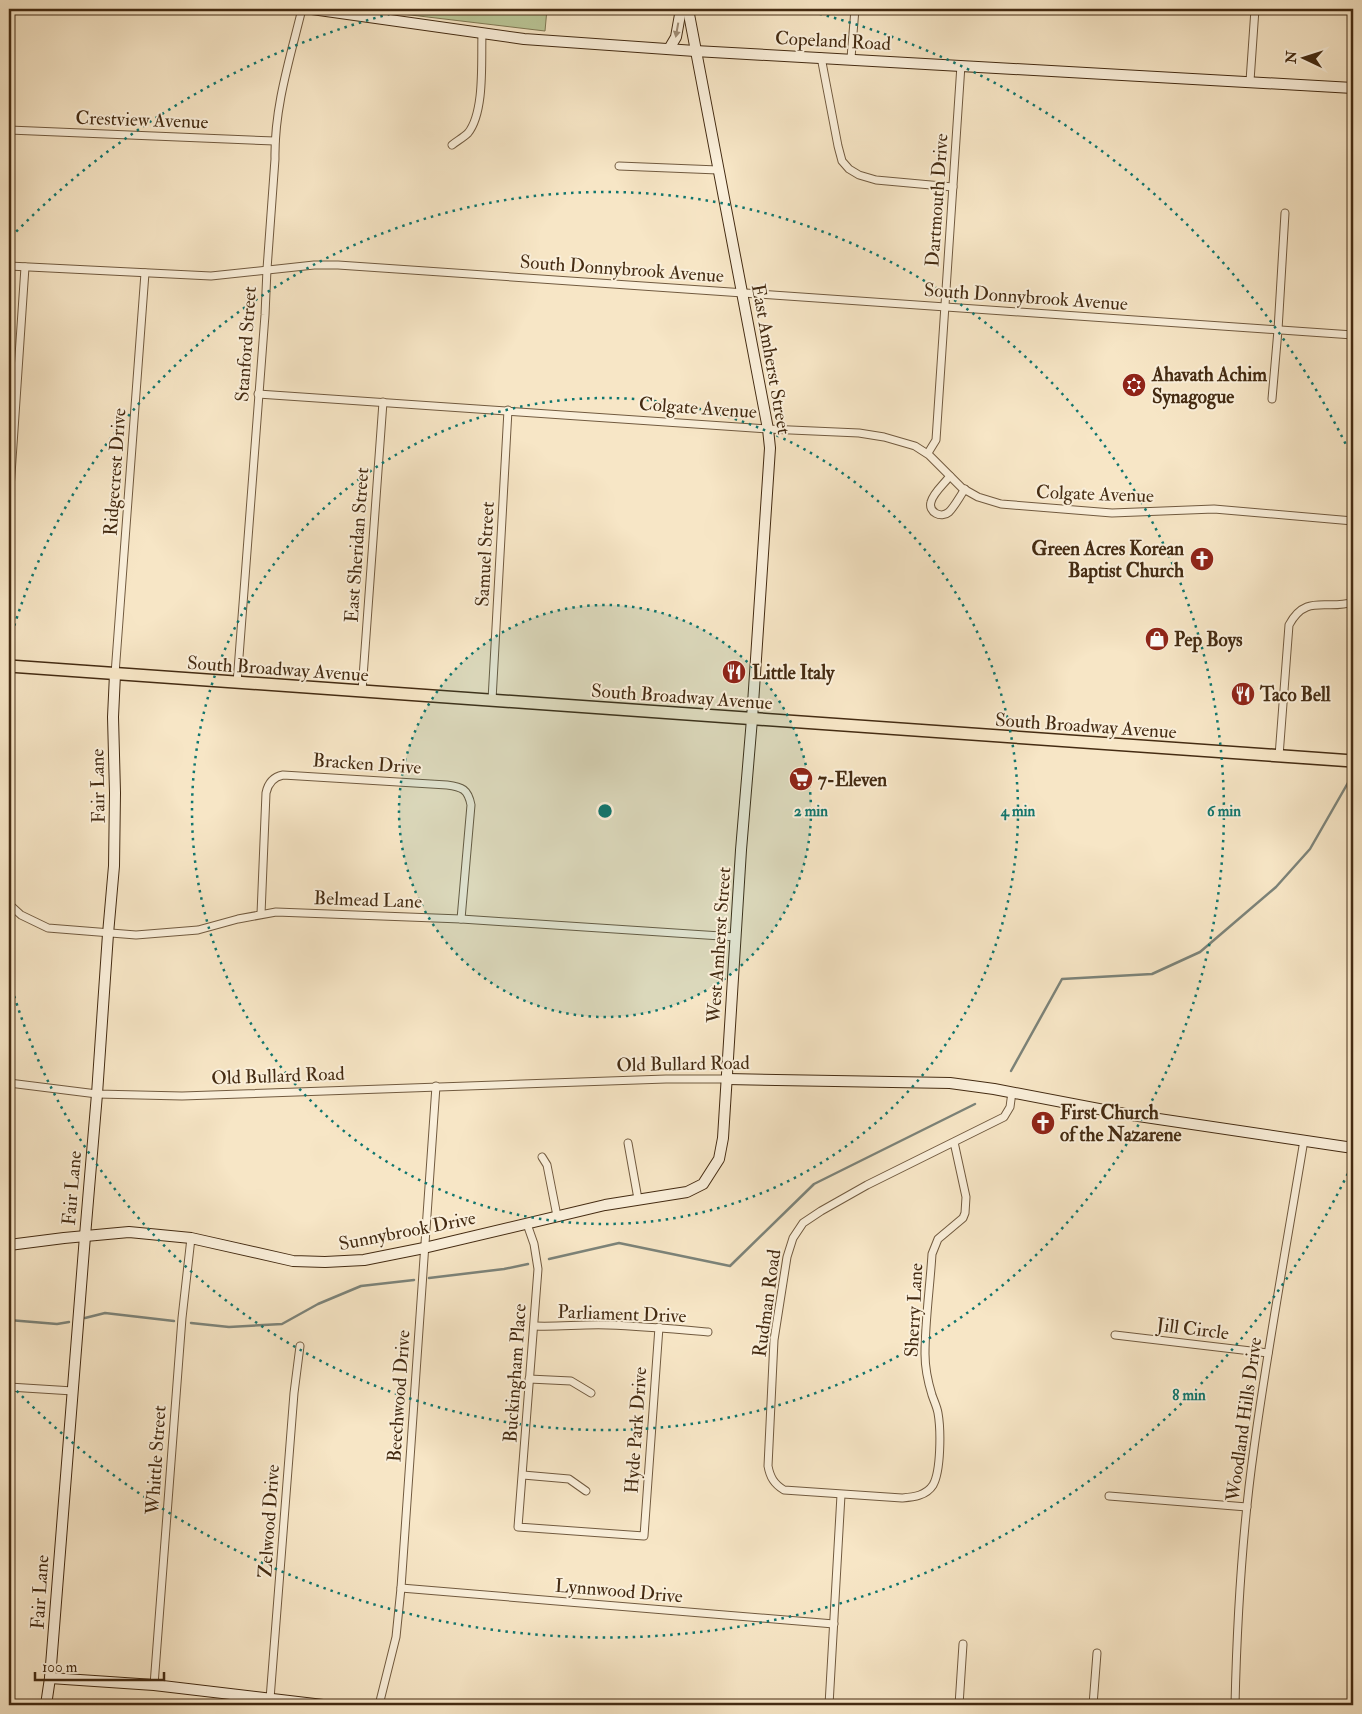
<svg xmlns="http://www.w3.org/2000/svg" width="1362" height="1714" font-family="'IM FELL Double Pica',serif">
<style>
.green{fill:#bac697;stroke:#7f7854}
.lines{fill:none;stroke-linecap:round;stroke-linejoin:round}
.stream{stroke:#7c8379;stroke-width:2.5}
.street-casing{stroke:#715a3f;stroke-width:9}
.secondary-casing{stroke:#442b12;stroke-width:12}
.primary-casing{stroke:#442b12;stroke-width:14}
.street{stroke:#faefda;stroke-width:7}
.secondary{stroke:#faefda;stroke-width:10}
.primary{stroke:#f7e6c6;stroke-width:11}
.oneway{fill:#9f8d76}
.ring{fill:none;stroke:#0f766e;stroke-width:2.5;stroke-dasharray:2.5 5}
.labels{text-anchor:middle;stroke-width:4;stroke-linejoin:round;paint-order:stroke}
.street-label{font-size:19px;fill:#442b12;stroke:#faefda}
.poi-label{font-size:19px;font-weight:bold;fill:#442b12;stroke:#faefda;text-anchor:start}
.centre{fill:#0f766e;stroke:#faefda;stroke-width:2.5}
.ring-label{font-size:15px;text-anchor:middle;font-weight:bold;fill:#0f766e;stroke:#faefda;stroke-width:4;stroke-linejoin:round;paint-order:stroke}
</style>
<rect width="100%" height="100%" fill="#f7e6c6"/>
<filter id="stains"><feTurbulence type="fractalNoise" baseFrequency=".004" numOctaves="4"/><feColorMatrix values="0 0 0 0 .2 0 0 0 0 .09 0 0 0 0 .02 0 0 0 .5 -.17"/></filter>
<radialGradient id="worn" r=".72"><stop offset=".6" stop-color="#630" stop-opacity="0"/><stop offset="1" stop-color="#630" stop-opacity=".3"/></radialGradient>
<polygon class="green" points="390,9 547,9 545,31 394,13"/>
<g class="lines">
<g class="stream">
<polyline points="1352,741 1353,735"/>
<polyline points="1011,1071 1062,979 1152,974 1200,952 1276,887 1310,849 1349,781"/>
<polyline points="549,1259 619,1243 730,1266 814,1184 975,1104"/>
<polyline points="429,1278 504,1269 528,1264"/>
<polyline points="85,1318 105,1313 174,1321"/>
<polyline points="9,1320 57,1324 69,1322"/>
<polyline points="191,1323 229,1327 282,1324 318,1304 361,1286 414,1280"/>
</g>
<g class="street-casing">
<g id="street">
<polyline points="381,18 382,9"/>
<polyline points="821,57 838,146 842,161 849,169 859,175 876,180 953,187"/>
<polyline points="851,58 855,9"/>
<polyline points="1250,81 1255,9"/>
<polyline points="9,130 275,141"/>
<path d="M452 145C457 141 464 137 468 133 485 112 481 60 482 34"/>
<polyline points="619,166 718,170"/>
<polyline points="9,266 211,276 314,265 338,265 1353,335"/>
<polyline points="258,394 768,429 859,433 884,437 915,446 929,455 962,488 978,497 1001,504 1112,513 1214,509 1353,521"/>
<polyline points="1272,399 1278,330 1285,213"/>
<polyline points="928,453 936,440 961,65"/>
<path d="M950 476C944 484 933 493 931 502 928 512 941 519 949 512 955 506 960 496 965 489"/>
<polyline points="9,504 25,267"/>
<polyline points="115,674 145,273"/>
<path d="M237 683 265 315 267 269 275 159C274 108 290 58 302 9"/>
<polyline points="362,691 383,402"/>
<polyline points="492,700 508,410"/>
<path d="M1279 756 1289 625C1306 593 1327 611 1353 602"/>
<polyline points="9,904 21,915 48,928 136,935 198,930 238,919 276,912 461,919 736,937"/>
<path d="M261 914 266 793C268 783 273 777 283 775L447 785C462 787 468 789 471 805L461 919"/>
<polyline points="9,1083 97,1094 182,1096 666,1079 727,1079"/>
<path d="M954 1142 966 1197 965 1213 963 1218 938 1239 932 1254C930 1287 925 1321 925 1354 925 1367 928 1382 932 1395 934 1401 937 1407 938 1413 941 1430 941 1471 933 1485 926 1496 913 1497 902 1498L784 1490C774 1484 770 1477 768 1466L774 1340 787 1257 793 1238 803 1223 821 1211 867 1185 1004 1117 1010 1107 1012 1092"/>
<polyline points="628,1143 638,1199"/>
<polyline points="542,1157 547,1165 557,1216"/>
<polyline points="527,1224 534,1244 538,1269 518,1527 644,1536 659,1327"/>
<path d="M535 1326C559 1327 583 1324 608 1325 641 1326 674 1329 708 1332"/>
<polyline points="1115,1335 1268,1353"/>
<polyline points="529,1379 571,1381 591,1393"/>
<polyline points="9,1387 73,1391"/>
<polyline points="523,1475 569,1479 586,1491"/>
<polyline points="1109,1496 1247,1507"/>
<polyline points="401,1588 834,1624"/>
<polyline points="154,1685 182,1318 191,1238"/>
<polyline points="270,1699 294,1393 300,1346"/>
<polyline points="379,1705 396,1637 401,1588 436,1086"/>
<polyline points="829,1705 841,1495"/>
<polyline points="959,1705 963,1644"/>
<polyline points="1093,1705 1097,1653"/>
<path d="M1235 1705C1237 1619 1242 1533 1254 1448 1268 1345 1287 1243 1304 1140"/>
</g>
</g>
<g class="secondary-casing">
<g id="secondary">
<polyline points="312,9 524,39 695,51 1353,88"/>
<polyline points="669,49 676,37 681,9"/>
<polyline points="727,1079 950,1083 994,1089 1125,1114 1353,1148"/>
<polyline points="9,1245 64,1238 129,1232 191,1238 293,1261 325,1262 364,1260 424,1248 605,1205 687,1192 703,1184 719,1159 723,1138 741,850 752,719 770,448 768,429 688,9"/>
<polyline points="50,1678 154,1685 323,1705"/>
<polyline points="46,1705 50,1678 85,1236 97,1094 108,934 114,866 115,793 113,717 115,674"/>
</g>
</g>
<g class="primary-casing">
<polyline id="primary" points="9,666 1353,761"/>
</g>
<use href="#street" class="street"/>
<use href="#secondary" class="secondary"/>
<use href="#primary" class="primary"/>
</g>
<defs><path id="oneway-solid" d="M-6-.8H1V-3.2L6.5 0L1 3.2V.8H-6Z" transform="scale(1.25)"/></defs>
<use class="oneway" href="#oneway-solid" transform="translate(677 30) rotate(100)"/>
<circle cx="605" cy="811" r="206" fill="#0f766e" fill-opacity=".12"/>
<g class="ring">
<circle cx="605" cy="811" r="206"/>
<circle cx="605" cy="811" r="413"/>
<path d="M10 640A619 619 0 1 1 10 982"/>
<path d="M1351 1167A826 826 0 0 1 11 1385M11 237A826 826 0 0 1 405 10M805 10A826 826 0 0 1 1351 455"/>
</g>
<defs>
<g id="synagogue-disc" transform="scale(1.25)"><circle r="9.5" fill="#8f2418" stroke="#faefda"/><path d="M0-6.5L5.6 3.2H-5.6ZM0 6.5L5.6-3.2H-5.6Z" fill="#fff"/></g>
<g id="church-disc" transform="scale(1.25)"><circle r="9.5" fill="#8f2418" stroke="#faefda"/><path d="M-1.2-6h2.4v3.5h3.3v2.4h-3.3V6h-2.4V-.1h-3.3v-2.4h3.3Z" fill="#fff"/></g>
<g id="shop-disc" transform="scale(1.25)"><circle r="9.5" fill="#8f2418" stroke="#faefda"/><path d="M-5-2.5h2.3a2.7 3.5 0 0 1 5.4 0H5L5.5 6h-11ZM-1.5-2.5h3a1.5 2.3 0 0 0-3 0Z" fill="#fff"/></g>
<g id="restaurant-disc" transform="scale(1.25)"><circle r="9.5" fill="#8f2418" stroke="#faefda"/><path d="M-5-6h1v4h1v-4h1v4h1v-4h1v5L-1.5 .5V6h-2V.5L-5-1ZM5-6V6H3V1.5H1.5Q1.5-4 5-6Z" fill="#fff"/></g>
<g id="supermarket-disc" transform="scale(1.25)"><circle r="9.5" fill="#8f2418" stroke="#faefda"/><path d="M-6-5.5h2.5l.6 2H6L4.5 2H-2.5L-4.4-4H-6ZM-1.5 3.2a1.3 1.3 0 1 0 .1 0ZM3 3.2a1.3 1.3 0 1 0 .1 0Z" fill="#fff"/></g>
</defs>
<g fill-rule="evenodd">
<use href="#synagogue-disc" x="1134" y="385"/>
<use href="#church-disc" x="1202" y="559"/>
<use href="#shop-disc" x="1157" y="639"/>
<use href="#restaurant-disc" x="734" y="672"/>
<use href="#restaurant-disc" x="1243" y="694"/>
<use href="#supermarket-disc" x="801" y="779"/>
<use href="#church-disc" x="1043" y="1123"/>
</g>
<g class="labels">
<g class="street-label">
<text transform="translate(833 40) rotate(3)" y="7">Copeland Road</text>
<text transform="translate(142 119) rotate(2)" y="7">Crestview Avenue</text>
<text transform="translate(936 200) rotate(-86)" y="7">Dartmouth Drive</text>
<text transform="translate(622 268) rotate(4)" y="7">South Donnybrook Avenue</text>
<text transform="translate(1026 296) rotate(4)" y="7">South Donnybrook Avenue</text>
<text transform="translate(245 344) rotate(-86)" y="7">Stanford Street</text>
<text transform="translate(772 359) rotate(80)" y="7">East Amherst Street</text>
<text transform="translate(698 407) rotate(4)" y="7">Colgate Avenue</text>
<text transform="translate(114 472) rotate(-86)" y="7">Ridgecrest Drive</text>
<text transform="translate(1095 493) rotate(2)" y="7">Colgate Avenue</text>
<text transform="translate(356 545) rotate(-86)" y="7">East Sheridan Street</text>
<text transform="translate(484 554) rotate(-87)" y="7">Samuel Street</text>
<text transform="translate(278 668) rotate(4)" y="7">South Broadway Avenue</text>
<text transform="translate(682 696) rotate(4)" y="7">South Broadway Avenue</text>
<text transform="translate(1086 725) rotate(4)" y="7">South Broadway Avenue</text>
<text transform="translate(367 763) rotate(4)" y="7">Bracken Drive</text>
<text transform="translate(97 786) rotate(-91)" y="7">Fair Lane</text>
<text transform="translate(368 899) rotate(2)" y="7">Belmead Lane</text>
<text transform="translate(718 945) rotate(-86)" y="7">West Amherst Street</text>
<text transform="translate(683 1063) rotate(-1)" y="7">Old Bullard Road</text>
<text transform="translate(278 1075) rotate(-2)" y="7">Old Bullard Road</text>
<text transform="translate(71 1188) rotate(-85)" y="7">Fair Lane</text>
<text transform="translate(407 1230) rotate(-11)" y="7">Sunnybrook Drive</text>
<text transform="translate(766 1303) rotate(-82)" y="7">Rudman Road</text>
<text transform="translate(913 1310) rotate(-87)" y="7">Sherry Lane</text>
<text transform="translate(622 1313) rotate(2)" y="7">Parliament Drive</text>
<text transform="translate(1193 1328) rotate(7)" y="7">Jill Circle</text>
<text transform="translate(514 1373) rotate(-86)" y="7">Buckingham Place</text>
<text transform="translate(398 1396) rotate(-86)" y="7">Beechwood Drive</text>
<text transform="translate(1243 1419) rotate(-82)" y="7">Woodland Hills Drive</text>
<text transform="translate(635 1430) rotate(-86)" y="7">Hyde Park Drive</text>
<text transform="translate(155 1460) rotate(-86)" y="7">Whittle Street</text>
<text transform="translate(268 1521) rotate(-86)" y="7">Zelwood Drive</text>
<text transform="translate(619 1590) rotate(5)" y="7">Lynnwood Drive</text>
<text transform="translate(39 1592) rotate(-86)" y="7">Fair Lane</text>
</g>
<g class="poi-label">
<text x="1152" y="381">Ahavath Achim<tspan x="1152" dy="22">Synagogue</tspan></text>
<text x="1184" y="555" text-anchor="end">Green Acres Korean<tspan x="1184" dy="22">Baptist Church</tspan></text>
<text x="1174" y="646">Pep Boys</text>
<text x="752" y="679">Little Italy</text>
<text x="1260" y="701">Taco Bell</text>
<text x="818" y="786">7-Eleven</text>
<text x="1060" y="1119">First Church<tspan x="1060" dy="22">of the Nazarene</tspan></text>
</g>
</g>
<circle cx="605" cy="811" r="8" class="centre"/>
<g class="ring-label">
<text x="811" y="816">2 min</text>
<text x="1018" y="816">4 min</text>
<text x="1224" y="816">6 min</text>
<text x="1189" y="1400">8 min</text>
</g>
<rect width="1362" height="1714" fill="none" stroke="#f7e6c6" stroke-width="30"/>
<rect x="10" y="10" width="1342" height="1694" fill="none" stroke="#442b12" stroke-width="2.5"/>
<rect x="15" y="15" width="1332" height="1684" fill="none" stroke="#442b12"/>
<g transform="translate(1304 58) rotate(274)" stroke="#faefda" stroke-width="4" paint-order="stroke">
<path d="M0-4L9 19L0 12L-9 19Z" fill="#442b12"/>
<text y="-8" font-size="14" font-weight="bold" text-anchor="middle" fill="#442b12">N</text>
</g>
<path d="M35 1672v8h129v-8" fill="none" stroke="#442b12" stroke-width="2.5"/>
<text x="42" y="1672" font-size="15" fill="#442b12" stroke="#faefda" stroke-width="4" paint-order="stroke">100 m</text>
<rect width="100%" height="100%" filter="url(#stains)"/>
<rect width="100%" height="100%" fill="url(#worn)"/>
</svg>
